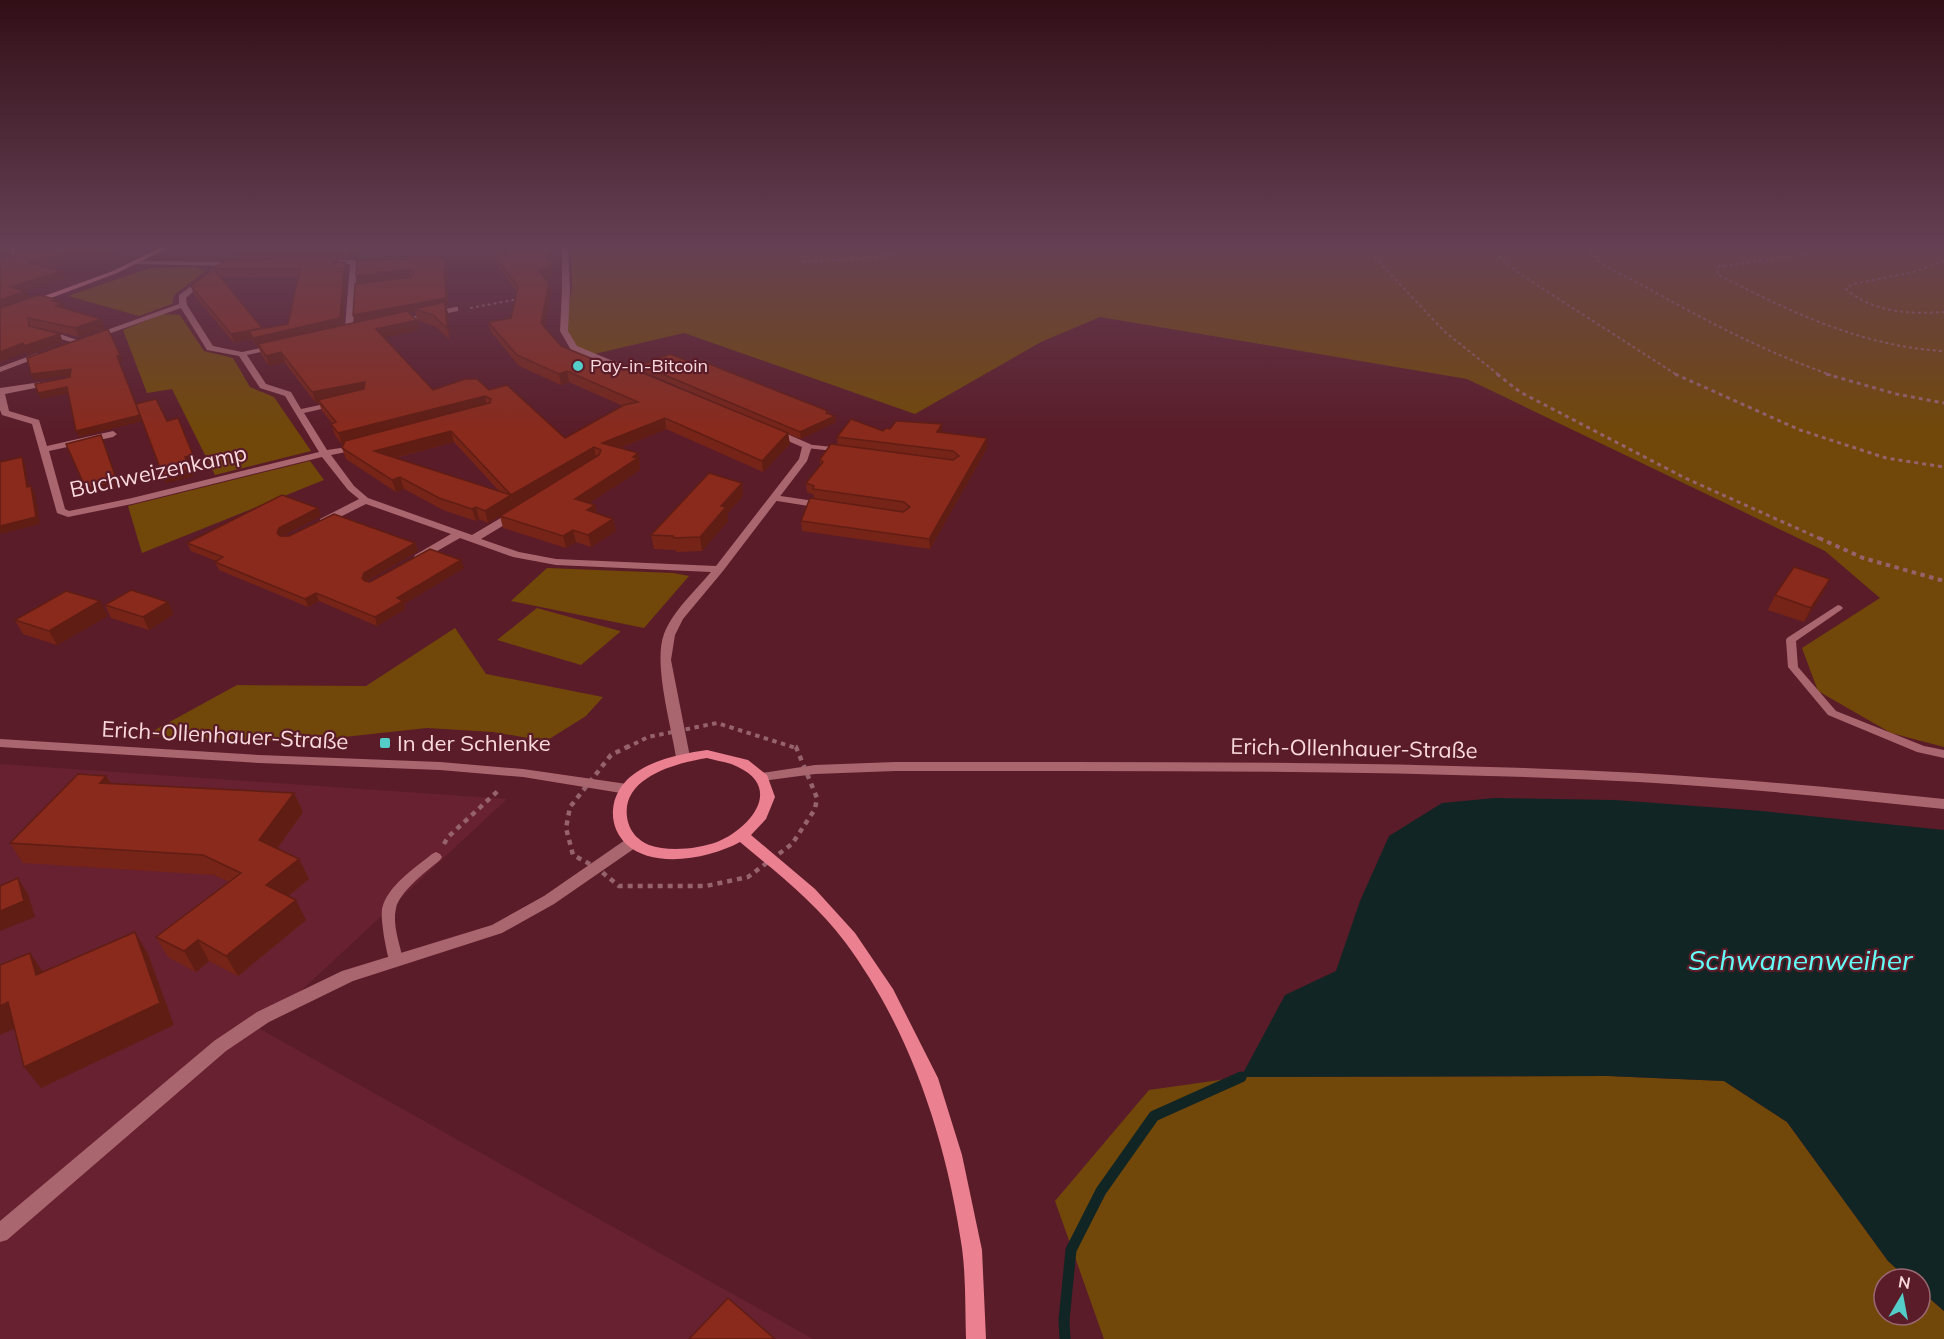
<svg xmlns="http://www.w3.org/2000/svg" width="1944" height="1339" font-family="Mulish,sans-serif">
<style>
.built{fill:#682130}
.green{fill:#714809}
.water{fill:#112524}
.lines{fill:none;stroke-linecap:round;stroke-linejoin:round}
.stream{stroke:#112524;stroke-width:11}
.path-far3{stroke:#96636d;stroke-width:2;stroke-dasharray:3 3;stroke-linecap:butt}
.path-far2{stroke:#96636d;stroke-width:3;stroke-dasharray:4 4;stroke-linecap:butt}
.path-far1{stroke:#96636d;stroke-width:4;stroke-dasharray:4.5 4.5;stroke-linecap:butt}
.path{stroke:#96636d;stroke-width:4.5;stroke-dasharray:5 5;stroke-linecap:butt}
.service{fill:#a9666f;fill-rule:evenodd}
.minor{fill:#a9666f;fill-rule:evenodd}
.tertiary{fill:#a9666f;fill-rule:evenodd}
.secondary{fill:#ea8090;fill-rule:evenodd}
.wall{fill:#762418;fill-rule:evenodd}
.shaded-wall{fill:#601d14}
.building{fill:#892a1c;stroke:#601d14;stroke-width:1.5}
.poi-dot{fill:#54cdc8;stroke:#5a1c29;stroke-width:2}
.labels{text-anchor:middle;stroke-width:4.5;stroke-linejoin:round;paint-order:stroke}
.far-poi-label{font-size:18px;fill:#fad9dd;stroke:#5a1c29;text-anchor:start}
.street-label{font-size:22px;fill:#fad9dd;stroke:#5a1c29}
.poi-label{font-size:22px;fill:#fad9dd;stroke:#5a1c29;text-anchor:start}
.near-water-label{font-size:28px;font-style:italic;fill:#63fef8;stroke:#5a1c29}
</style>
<rect width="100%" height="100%" fill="#5a1c29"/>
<polygon class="built" points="0,764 507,799 260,1029 813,1339 0,1339"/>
<g class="green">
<polygon points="571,244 1944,244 1944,747 1891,733 1818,691 1802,648 1880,598 1825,551 1467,379 1100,317 1041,342 915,414 684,333 590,355 574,348 564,331 572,288"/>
<polygon points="195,267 206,271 174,295 172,304 139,316 68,296 150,268"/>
<polygon points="163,314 180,315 204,351 233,358 250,387 274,397 311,451 215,475 172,389 147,393 123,330"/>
<polygon points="310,461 324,480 142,553 128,506"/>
<polygon points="547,568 673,573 689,576 644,628 511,601"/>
<polygon points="537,608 620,631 620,632 581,665 497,640"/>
<polygon points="455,628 486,674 603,697 586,716 546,741 493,732 427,728 298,742 144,736 237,685 366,686"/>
<polygon points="1608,1076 1724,1081 1787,1122 1888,1261 1908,1279 1884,1279 1884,1315 1920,1315 1920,1290 1944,1311 1944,1339 1104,1339 1055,1201 1149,1090 1241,1077"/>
</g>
<polygon class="water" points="1495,798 1615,800 1762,811 1944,830 1944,1311 1920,1290 1920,1279 1908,1279 1888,1261 1787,1122 1724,1081 1608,1076 1241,1077 1285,995 1336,971 1360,901 1389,836 1442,803"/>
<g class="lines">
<polyline class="stream" points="1065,1339 1064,1320 1071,1250 1101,1191 1154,1116 1241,1077"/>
<g class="path-far3">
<polyline points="1362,244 1445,332 1499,375"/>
<polyline points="1485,244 1520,274 1677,375"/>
<path d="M1595 244 1588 248C1599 266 1625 276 1644 286 1704 320 1765 352 1831 375"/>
<path d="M1838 244 1809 254 1718 267 1717 274C1788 311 1863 347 1944 351"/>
<path d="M1944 261 1914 272 1853 284 1846 289C1874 313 1909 314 1944 312"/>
<polyline points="802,262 867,258 943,248 1025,244"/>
<polyline points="470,308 519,299"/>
</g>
<g class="path-far2">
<polyline points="1497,374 1520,392 1685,478 1823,540"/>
<polyline points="1675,374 1800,430 1886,458 1944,467"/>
<polyline points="1826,374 1896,394 1944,403"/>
</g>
<g class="path-far1">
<polyline points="1819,538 1863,558 1944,581"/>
<polyline points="626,748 648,737 717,723 796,748"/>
</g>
<g class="path">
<polyline points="629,746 611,755 570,807 566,828 573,855 597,868 619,886 706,886 748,877 792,844 815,809 817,798 796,747 793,746"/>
<polyline points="444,844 448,837 500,789"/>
</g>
<g class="service">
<polygon points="804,444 842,448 846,450 842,452 807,448 803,446"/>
<polygon points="774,495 821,502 825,505 821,508 771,500 771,496"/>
<polygon points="1838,605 1841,606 1843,608 1841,610 1796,641 1798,667 1836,711 1924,746 1944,750 1944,758 1917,752 1828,715 1788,667 1786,640 1787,638"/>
<path d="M436 852 440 854 442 857 440 860C427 871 400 891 396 908 392 925 400 944 403 960L401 964 396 965 391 964C387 956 386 946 384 937 383 928 381 918 382 909 387 886 415 868 432 854Z"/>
</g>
<g class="minor">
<polygon points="11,244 17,244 18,259 0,268 0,263 12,258"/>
<polygon points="562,244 568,244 570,290 568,331 577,346 637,371 637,375 631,375 571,350 560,331 562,290"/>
<polygon points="354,260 357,262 353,329 337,333 337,329 345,328 350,264 329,264 326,262 329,260"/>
<polygon points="136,261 224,262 227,264 224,266 134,264 133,263"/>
<path d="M201 279 206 280 186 298 187 305 213 346 242 352 279 344V348L247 355 266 384 291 392 301 409 339 401V405L304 413 327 450 361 445V449L331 455 354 486 368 498 472 535 511 512H519V516L481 539 519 552 556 559 716 566 799 459 802 447 772 434V430H778L810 444 812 446 807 461 723 571 683 619 675 635 671 660 690 757 688 760H678L676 757C671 725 653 663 664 634 673 611 695 591 711 572L556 565 513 557 460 538 423 559H415L414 557 415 555 451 534 366 504 328 523H320V519L359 499 348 490 322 457 132 504 68 517 57 513 32 424 2 415 0 410V388L55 380V384L5 394 9 411 39 420 47 446 113 431 117 434 113 437 49 451 65 509 69 511 132 498 319 452 285 396 260 388 239 356 207 350 181 308 97 338 90 336 179 304V295Z"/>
<polygon points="455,307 458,307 458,311 397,323 393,321"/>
<polygon points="42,330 48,330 83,342 79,344 42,334"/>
<polygon points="38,353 45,355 0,372 0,367"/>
<polygon points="633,837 638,838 640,842 638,846 554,904 502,933 353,981 269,1022 226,1051 7,1240 0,1242 0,1221 214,1041 257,1012 342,971 492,925 544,896 628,838"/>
</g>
<g class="tertiary">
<polygon points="0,739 259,755 440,762 523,769 627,784 632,786 634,789 632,792 627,794 523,777 440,770 259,763 0,747"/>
<path d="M895 762C1143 762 1391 760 1639 773 1741 779 1842 788 1944 799V809C1843 798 1741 788 1639 782 1391 769 1143 771 895 771L815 774 762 781 757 780 755 777 757 774 762 773 815 765Z"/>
</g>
<g class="secondary">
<polygon points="168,244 176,244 117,273 35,304 28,302 113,271"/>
<path d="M707 750 748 760 767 775 775 797 766 819 751 835 815 889 855 933 893 989 938 1078 962 1155 982 1250 986 1339H966C965 1309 966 1278 962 1248 946 1139 911 1031 845 942 816 903 777 873 740 842 711 858 654 870 626 844 617 835 612 823 613 810 617 766 672 755 707 750ZM707 758C717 761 729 762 738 767 784 789 749 829 717 842 698 849 668 852 649 845 639 841 631 833 628 822 617 778 676 763 707 758Z"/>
</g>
</g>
<g class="wall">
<polygon points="0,244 9,244 10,256 115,246 112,247 115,255 46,267 62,271 65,279 25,291 29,298 58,300 60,303 62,304 65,309 105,328 79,337 32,326 60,334 63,342 28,355 26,352 0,362"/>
<path d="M499 244H551L552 277 545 278 549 283 551 293 544 327 561 346 617 369 626 366 738 412 642 371 641 365 670 354 703 367 709 364 828 411 829 414 835 416 836 422 801 439 788 434 790 444 763 472 666 429 620 448 638 453 640 465H639L640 470 589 503 595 505 597 513 613 519 616 531 591 547 576 542 566 548 503 528 500 516 520 504 488 523 479 519 476 521 443 510 404 489 396 492 346 459 342 448 344 443 342 444 335 435 331 424 332 423 322 411 319 403H316L285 363 269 366 261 354 258 346H256L252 339 234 343 194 295 191 286 225 260 338 258 339 262H345L347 270 343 325 355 322 353 315 355 284 410 277 358 283 356 276 357 261 444 256 446 264 448 306H446L448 313 450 340 436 327 417 320 415 312 409 313 417 320 419 330 384 338 433 390 465 379H477L489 390 507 385 565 438 623 406 569 382 561 385 519 366 491 332 488 322 511 318 517 292 495 263 493 254H507L503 245 500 248ZM221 277H298L288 324 262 329ZM454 442 500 492 395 458Z"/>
<polygon points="365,245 350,258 241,259 237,248"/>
<polygon points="942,424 942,433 987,438 987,448 930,549 802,531 801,521 904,512 814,499 814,495 807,492 806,483 820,466 820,459 838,445 837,437"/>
<polygon points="742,483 743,496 727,514 728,521 702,551 677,552 675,550 654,549 651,535"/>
<polygon points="321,516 282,536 415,543 418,551 367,581 370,582 464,568 404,604 405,609 377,626 319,601 308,607 219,570 215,562 216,561 191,551 187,543"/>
<polygon points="1830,579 1823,593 1804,622 1768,610 1775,595"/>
<polygon points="105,605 174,614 149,630 111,618"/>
<polygon points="108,616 57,645 23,634 15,620"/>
<polygon points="106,776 111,783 294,793 303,812 277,849 299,859 309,879 288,896 306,920 238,976 209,961 196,972 168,957 156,937 229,882 214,875 23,863 10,843"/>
</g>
<g class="shaded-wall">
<polygon points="6,244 9,244 10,257 0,261 0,252"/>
<polygon points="352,244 364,244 365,245 350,258 347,247"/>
<polygon points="549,244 551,244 552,277 540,279 538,270"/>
<polygon points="112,247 115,255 31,269 27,262"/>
<polygon points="444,256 446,264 448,306 446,306 448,313 450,340 447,328 446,306 414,309 415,312 355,323 353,315"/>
<polygon points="345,262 347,270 343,326 258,344 258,346 256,346 253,338 249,331 252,339 234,343 231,334 262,328 264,335 340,318"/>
<polygon points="409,269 411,277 358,283 356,276"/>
<polygon points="62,271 65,279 25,291 29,299 0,309 0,300 10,287"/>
<polygon points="549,283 551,293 543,333 541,323"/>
<polygon points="58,300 60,304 62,304 66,311 59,314 53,301"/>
<polygon points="101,319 105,328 79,337 75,328"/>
<polygon points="417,320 419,330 379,339 376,329"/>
<polygon points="60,334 63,342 28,355 26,352 0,362 0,352 23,343"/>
<polygon points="281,352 285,363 269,366 266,356"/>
<polygon points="120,355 123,361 119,362 143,421 79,437 76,431 117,356"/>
<polygon points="71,369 74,375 34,380 31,374"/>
<polygon points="567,371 569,382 561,385 559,374"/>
<polygon points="365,382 368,392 318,400 319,403 316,403 312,392"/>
<polygon points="67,387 70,393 41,399 38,393"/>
<polygon points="485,396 487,407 342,444 338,433"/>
<polygon points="835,416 836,422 801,439 800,432"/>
<polygon points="178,418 196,461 188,463 185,457"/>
<polygon points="665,418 666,429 604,454 602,443"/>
<polygon points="942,424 942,433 937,432"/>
<polygon points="451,431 454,442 378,462 374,451"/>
<polygon points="788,433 790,444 763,472 762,461"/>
<polygon points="101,435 120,487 90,495 86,489"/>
<polygon points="987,438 987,448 930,549 929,539"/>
<polygon points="594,447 596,458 514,507 511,495"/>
<polygon points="638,453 640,465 639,465 640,470 577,511 575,499"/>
<polygon points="22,457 25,464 30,494 27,487"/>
<polygon points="191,469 194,476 166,483 163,476"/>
<polygon points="400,477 404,489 396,492 392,480"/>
<polygon points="742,483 743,496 727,514 728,521 702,551 700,537 721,506"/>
<polygon points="31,486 35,493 40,524 1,534 0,532 0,526"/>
<polygon points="511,495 514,507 488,523 485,511"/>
<polygon points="595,505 598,517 587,510"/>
<polygon points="476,507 479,519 476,521 472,509"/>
<polygon points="318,508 321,516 282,536 280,541 277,533 279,528"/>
<polygon points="613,519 616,531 591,547 588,535"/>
<polygon points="573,530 576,542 566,548 563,536"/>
<polygon points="415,543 418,551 367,581 365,586 362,578 364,573"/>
<polygon points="461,560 464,568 404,604 405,609 377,626 375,617 397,598"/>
<polygon points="1830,579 1823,593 1804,622 1811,608"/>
<polygon points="316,593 319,601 308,607 305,599"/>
<polygon points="100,601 108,616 57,645 49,631"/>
<polygon points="168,602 174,614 149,630 143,617"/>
<polygon points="106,776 118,796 100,783"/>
<polygon points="294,793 303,812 269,860 259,840"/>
<polygon points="299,859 309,879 276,906 266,885"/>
<polygon points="18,878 28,894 35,917 0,931 0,911"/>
<polygon points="296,900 306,920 238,976 226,956"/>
<polygon points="135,932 148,954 174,1025 41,1088 24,1067"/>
<polygon points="198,940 209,961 196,972 184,951"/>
<polygon points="30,953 45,975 36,975"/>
<polygon points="8,1002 25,1024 0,1035 0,1006"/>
</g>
<g class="building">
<polygon points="0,244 6,244 6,249 0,252"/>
<polygon points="15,244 110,244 112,247 27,262 62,271 10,287 25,291 0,300 0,260 16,254"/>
<polygon points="244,244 352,244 347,247 237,248"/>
<polygon points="504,244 549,244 550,268 538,270 549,283 541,323 561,346 617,369 626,366 788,433 762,461 665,418 602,443 638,453 633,457 638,458 575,499 595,505 587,510 613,519 588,535 573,530 563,536 500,516 599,455 601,450 594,447 511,495 451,431 374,451 511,495 485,511 476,507 472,509 439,498 400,477 392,480 342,448 345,441 490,403 491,399 485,396 338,433 331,424 336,422 318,400 364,389 365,382 312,392 281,352 266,356 258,344 407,311 417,320 376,329 433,390 465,379 477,379 489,390 507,385 565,438 624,405 638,402 567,371 559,374 517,355 488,322 511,318 518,287 493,254 510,254"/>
<polygon points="444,256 446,298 353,315 355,284 411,277 414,273 409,269 356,276 357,261"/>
<polygon points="338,258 332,263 345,262 340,318 253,338 249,331 288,324 300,269 214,269 262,328 231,334 191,286 225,260"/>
<polygon points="39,295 58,300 53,301 62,304 56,306 101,319 75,328 28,318 29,326 60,334 24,346 23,343 0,352 0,308"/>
<polygon points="445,302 447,328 433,315 414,309"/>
<polygon points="108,329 120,355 117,356 140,415 76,431 67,387 38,393 35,384 70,377 71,369 31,374 27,358"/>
<polygon points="670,354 703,367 709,364 828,411 826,413 835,416 800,432 641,365"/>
<polygon points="156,399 167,421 178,418 193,455 185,457 191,469 163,476 136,404"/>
<polygon points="851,419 883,431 886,428 890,429 896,421 942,424 937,432 987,438 929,539 801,521 810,498 903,512 910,507 904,502 813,489 814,486 806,483 823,462 820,459 831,444 953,460 959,456 953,451 837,437"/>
<polygon points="101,435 117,481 86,489 66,444"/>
<polygon points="22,457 27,487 31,486 36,517 0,526 0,462"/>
<polygon points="709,473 742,483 721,506 726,507 700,537 674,538 673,536 651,535"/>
<polygon points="282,495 318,508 279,528 277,533 280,536 289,536 334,514 415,543 364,573 362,578 365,581 370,582 430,549 461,560 397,598 403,601 375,617 316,593 305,599 215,562 223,557 187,543"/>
<polygon points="1794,567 1830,579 1811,608 1775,595"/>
<polygon points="131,590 168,602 143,617 105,605"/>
<polygon points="66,591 100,601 49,631 15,620"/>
<polygon points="78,774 106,776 100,783 294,793 259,840 299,859 266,885 296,900 226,956 198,940 184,951 156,937 241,873 203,855 10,843"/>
<polygon points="18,878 24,901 0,911 0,886"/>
<polygon points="135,932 160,1003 24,1067 8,1002 0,1006 0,965 30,953 36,975"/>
<polygon points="728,1298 775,1339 689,1339"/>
</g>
<linearGradient id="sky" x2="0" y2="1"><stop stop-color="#320f17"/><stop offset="0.57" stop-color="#654054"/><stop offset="1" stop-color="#654054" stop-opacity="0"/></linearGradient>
<rect width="1944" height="431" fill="url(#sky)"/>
<g class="poi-dot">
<circle cx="578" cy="366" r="6"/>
<rect x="379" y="737" width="12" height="12" rx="3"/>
</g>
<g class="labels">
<g class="far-poi-label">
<text x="590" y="372">Pay-in-Bitcoin</text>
</g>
<g class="street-label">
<text transform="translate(158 471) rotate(-12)" y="8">Buchweizenkamp</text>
<text transform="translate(225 735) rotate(3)" y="8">Erich-Ollenhauer-Straße</text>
<text transform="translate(1354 748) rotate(1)" y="8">Erich-Ollenhauer-Straße</text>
</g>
<g class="poi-label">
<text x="397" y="751">In der Schlenke</text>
</g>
<g class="near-water-label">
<text x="1800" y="970">Schwanenweiher</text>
</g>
</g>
<g transform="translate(1902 1297) rotate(10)"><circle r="28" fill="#5a1c29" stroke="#9a6871" stroke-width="1.5"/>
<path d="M0-4.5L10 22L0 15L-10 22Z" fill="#54cdc8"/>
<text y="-9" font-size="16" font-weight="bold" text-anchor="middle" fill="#fad9dd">N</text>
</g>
</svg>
